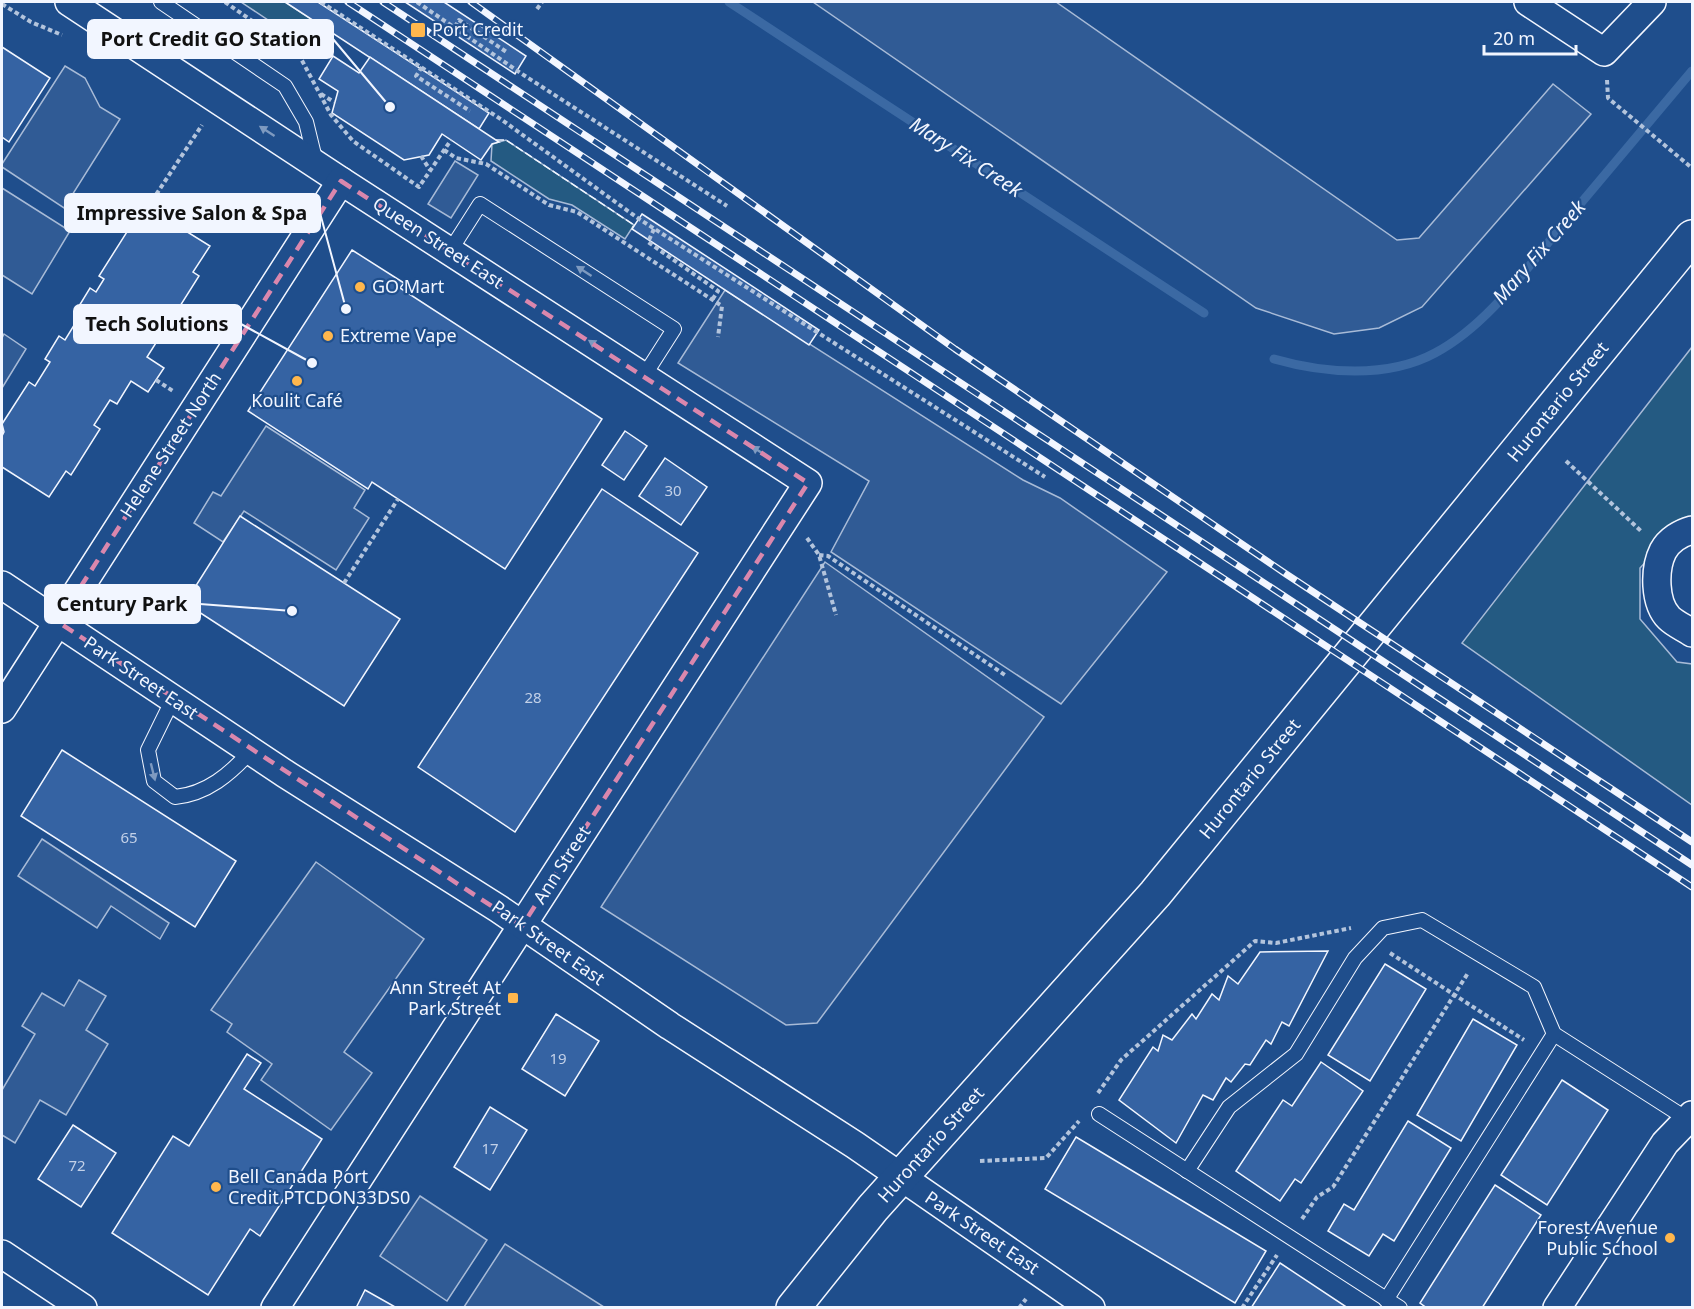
<svg xmlns="http://www.w3.org/2000/svg" width="1694" height="1309" font-family="'Noto Sans',sans-serif">
<style>
.green{fill:#245a82;stroke:#a8bbd7;stroke-width:1.5}
.parking{fill:#305b95;stroke:#a8bbd7;stroke-width:1.5}
.lines{fill:none;stroke-linecap:round;stroke-linejoin:round}
.stream{stroke:#3b69a3;stroke-width:9}
.building{fill:#3563a3;stroke:#f2f6ff;stroke-width:1.5}
.service-casing{stroke:#f2f6ff;stroke-width:16}
.minor-casing{stroke:#f2f6ff;stroke-width:30}
.primary-casing{stroke:#f2f6ff;stroke-width:36}
.path{stroke:#b3c4dc;stroke-width:4;stroke-dasharray:4.5 3;stroke-linecap:butt}
.service{stroke:#1f4e8c;stroke-width:14}
.minor{stroke:#1f4e8c;stroke-width:27}
.primary{stroke:#1f4e8c;stroke-width:33}
.rail-casing{stroke:#f2f6ff;stroke-width:7}
.rail{stroke:#1f4e8c;stroke-width:4.5;stroke-dasharray:14;stroke-linecap:butt}
.fence{stroke:#f2f6ff;stroke-width:1.5;stroke-dasharray:8 3;stroke-linecap:butt}
.oneway{fill:#7e9ac0}
.marked{fill:none;stroke:#da87ad;stroke-width:4.5;stroke-dasharray:12 8;stroke-linejoin:round}
.poi-dot{fill:#ffb74d;stroke:#1f4e8c;stroke-width:2}
.labels{text-anchor:middle;stroke-width:4.5;stroke-linejoin:round;paint-order:stroke}
.number-label{font-size:15px;fill:#c3d1e8}
.poi-label{font-size:18px;fill:#f2f6ff;stroke:#1f4e8c;text-anchor:start}
.street-label{font-size:18px;fill:#f2f6ff;stroke:#1f4e8c}
.water-label{font-size:20px;font-style:italic;fill:#f2f6ff;stroke:#1f4e8c}
.leader{fill:none;stroke:#f2f6ff;stroke-width:2}
.callout-dot{fill:#f2f6ff;stroke:#1f4e8c;stroke-width:2}
.callout{fill:#f2f6ff;stroke:#f2f6ff;stroke-width:2}
.callout-label{font-size:20px;text-anchor:middle;font-weight:bold;fill:#111}
</style>
<rect width="100%" height="100%" fill="#1f4e8c"/>
<g class="green">
<polygon points="241,2 285,2 322,26 307,46"/>
<polygon points="506,140 634,225 625,239 572,205 549,199 491,161 492,144"/>
<polygon points="1692,347 1692,524 1676,529 1640,568 1640,619 1677,662 1692,664 1692,805 1462,643"/>
</g>
<g class="parking">
<polygon points="813,2 1056,2 1397,240 1419,238 1553,84 1591,114 1422,307 1379,328 1334,334 1256,308"/>
<polygon points="65,66 85,78 100,107 120,119 64,208 2,167 2,164"/>
<polygon points="455,161 478,175 451,218 428,204"/>
<polygon points="2,188 70,231 32,294 2,275"/>
<polygon points="725,290 1023,480 1060,498 1167,572 1061,704 831,552 869,481 678,363"/>
<polygon points="4,334 26,349 2,388 2,338"/>
<polygon points="266,426 365,490 354,508 369,518 336,570 244,511 223,542 194,523 213,492 221,496"/>
<polygon points="825,562 1044,717 817,1023 786,1025 601,907"/>
<polygon points="42,839 169,923 160,939 111,906 97,928 18,876"/>
<polygon points="316,862 424,939 344,1052 372,1073 331,1130 261,1080 272,1064 227,1032 232,1024 211,1010"/>
<polygon points="79,980 106,996 86,1030 108,1044 66,1115 40,1100 15,1143 2,1135 2,1090 35,1034 22,1026 42,993 64,1006"/>
<polygon points="420,1196 487,1240 447,1301 380,1256"/>
<polygon points="505,1244 604,1307 464,1307"/>
</g>
<g class="lines">
<g class="stream">
<polyline points="729,2 1204,313"/>
<path d="M1274 359C1323 373 1387 379 1435 353 1486 326 1524 272 1560 228 1604 176 1648 124 1692 71"/>
</g>
</g>
<g class="building">
<polygon points="285,2 318,2 489,113 479,129"/>
<polygon points="405,2 444,2 526,56 515,74"/>
<polygon points="2,47 50,78 9,142 2,137"/>
<polygon points="333,56 359,73 370,57 499,142 492,144 481,160 442,134 429,155 404,160 332,113 338,91 319,79"/>
<polygon points="144,205 210,246 193,272 199,276 170,322 164,318 156,332 161,335 147,357 164,368 148,392 131,381 117,404 110,400 94,425 100,429 71,475 66,471 49,497 2,467 2,436 4,432 2,424 29,382 35,386 50,362 45,359 59,336 65,340 81,314 76,311 90,288 96,292 104,279 99,276"/>
<polygon points="642,214 819,330 809,345 632,229"/>
<polygon points="352,250 404,283 400,288 602,419 505,569 372,482 368,489 248,411"/>
<polygon points="625,431 647,446 624,480 602,465"/>
<polygon points="665,458 707,487 681,525 639,496"/>
<polygon points="602,489 698,553 515,832 418,767"/>
<polygon points="240,516 400,619 344,706 185,603"/>
<polygon points="62,750 236,861 195,927 21,816"/>
<polygon points="1328,951 1289,1026 1282,1022 1271,1044 1266,1040 1250,1065 1245,1064 1231,1082 1226,1078 1213,1100 1203,1095 1176,1143 1119,1100 1153,1047 1158,1051 1163,1035 1172,1040 1192,1014 1196,1019 1212,994 1219,1000 1228,976 1238,984 1260,952"/>
<polygon points="1385,964 1426,989 1370,1081 1328,1055"/>
<polygon points="556,1014 599,1041 565,1096 522,1069"/>
<polygon points="1473,1019 1517,1045 1461,1141 1417,1115"/>
<polygon points="247,1054 261,1063 244,1089 322,1139 260,1236 250,1229 208,1295 112,1233 173,1136 189,1146"/>
<polygon points="1321,1062 1363,1091 1301,1183 1295,1179 1280,1201 1236,1171 1283,1100 1292,1106"/>
<polygon points="1562,1080 1608,1110 1547,1205 1501,1175"/>
<polygon points="490,1107 527,1130 490,1190 454,1167"/>
<polygon points="1408,1121 1451,1148 1394,1241 1383,1234 1369,1256 1328,1231 1344,1204 1354,1210"/>
<polygon points="73,1125 116,1153 81,1207 38,1179"/>
<polygon points="1076,1137 1266,1251 1235,1303 1045,1189"/>
<polygon points="1495,1185 1541,1215 1482,1308 1427,1308 1420,1303"/>
<polygon points="1280,1263 1348,1308 1251,1308"/>
<polygon points="365,1290 397,1308 356,1308"/>
</g>
<g class="lines">
<g class="service-casing">
<g id="service">
<polyline points="161,2 285,86 306,122 316,163"/>
<polyline points="450,251 480,204 674,329 644,376"/>
<path d="M173 699 148 750 154 781 175 797C207 794 230 774 251 751"/>
<polyline points="1099,1114 1400,1308"/>
<polyline points="1187,1171 1229,1107 1296,1054 1355,958 1383,928 1422,920 1534,987 1554,1034 1687,1119"/>
<polyline points="1386,1300 1554,1034"/>
</g>
</g>
<g class="minor-casing">
<g id="minor">
<polyline points="69,2 341,181 808,483 275,1308"/>
<polyline points="1528,2 1604,52 1652,2"/>
<path d="M1692 530C1681 533 1669 540 1663 551 1654 569 1654 603 1669 618 1675 624 1685 628 1692 633"/>
<polyline points="2,585 284,773 499,909 670,1026 855,1145 1091,1308"/>
<polyline points="2,709 341,181"/>
<polyline points="2,1254 83,1308"/>
<polyline points="1557,1308 1665,1143 1692,1115"/>
</g>
</g>
<g class="primary-casing">
<polyline id="primary" points="793,1308 873,1208 1155,894 1692,237"/>
</g>
<g class="path">
<polyline points="225,2 298,53 331,115 353,141 419,187 451,140"/>
<polyline points="321,2 502,120 639,219 1045,477"/>
<polyline points="417,2 522,74 727,206"/>
<polyline points="2,4 31,22 62,35"/>
<polyline points="537,9 542,2"/>
<polyline points="455,27 459,20 508,53"/>
<polyline points="422,67 416,76 470,111"/>
<polyline points="1607,80 1608,98 1692,168"/>
<polyline points="321,94 334,102"/>
<polyline points="444,150 456,158 486,164 549,205 577,212 722,306 718,337"/>
<polyline points="421,156 430,170"/>
<polyline points="148,207 202,125"/>
<polyline points="654,229 648,242 718,291 712,300"/>
<polyline points="156,380 173,391"/>
<polyline points="1566,461 1642,532"/>
<polyline points="807,538 819,555 836,615"/>
<polyline points="819,555 828,556 1005,675"/>
<polyline points="344,583 398,499"/>
<polyline points="1390,953 1524,1040"/>
<polyline points="1098,1093 1121,1060 1255,941 1276,943 1351,928"/>
<polyline points="980,1161 1046,1158 1079,1121"/>
<polyline points="1302,1219 1317,1197 1333,1187 1468,973"/>
<polyline points="1019,1308 1026,1299"/>
<polyline points="1242,1308 1277,1255"/>
</g>
<use href="#service" class="service"/>
<use href="#minor" class="minor"/>
<use href="#primary" class="primary"/>
<g class="rail-casing">
<g id="rail">
<polyline points="348,2 1692,887"/>
<polyline points="383,2 1692,865"/>
<polyline points="471,2 955,349 1286,574 1692,842"/>
</g>
</g>
<use href="#rail" class="rail"/>
<polyline class="fence" points="496,140 506,140 634,225 633,227"/>
</g>
<defs><path id="oneway-solid" d="M-6-.8H1V-3.2L6.5 0L1 3.2V.8H-6Z" transform="scale(1.5)"/></defs>
<g class="oneway">
<use href="#oneway-solid" transform="translate(267 131) rotate(-147)"/>
<use href="#oneway-solid" transform="translate(584 271) rotate(-147)"/>
<use href="#oneway-solid" transform="translate(596 345) rotate(-147)"/>
<use href="#oneway-solid" transform="translate(759 451) rotate(-147)"/>
<use href="#oneway-solid" transform="translate(153 772) rotate(76)"/>
</g>
<path class="marked" d="M341 181 808 483 522 926 58 622Z"/>
<g class="poi-dot">
<rect x="410" y="22" width="16" height="16" rx="3"/>
<circle cx="360" cy="287" r="6"/>
<circle cx="328" cy="336" r="6"/>
<circle cx="297" cy="381" r="6"/>
<rect x="507" y="992" width="12" height="12" rx="3"/>
<circle cx="216" cy="1187" r="6"/>
<circle cx="1670" cy="1238" r="6"/>
</g>
<g class="labels">
<g class="number-label">
<text x="673" y="496">30</text>
<text x="533" y="703">28</text>
<text x="129" y="843">65</text>
<text x="558" y="1064">19</text>
<text x="490" y="1154">17</text>
<text x="77" y="1171">72</text>
</g>
<g class="poi-label">
<text x="432" y="36">Port Credit</text>
<text x="372" y="293">GO Mart</text>
<text x="340" y="342">Extreme Vape</text>
<text x="297" y="407" text-anchor="middle">Koulit Café</text>
<text x="501" y="994" text-anchor="end">Ann Street At<tspan x="501" dy="21">Park Street</tspan></text>
<text x="228" y="1183">Bell Canada Port<tspan x="228" dy="21">Credit PTCDON33DS0</tspan></text>
<text x="1658" y="1234" text-anchor="end">Forest Avenue<tspan x="1658" dy="21">Public School</tspan></text>
</g>
<g class="street-label">
<text transform="translate(438 243) rotate(33)" y="6">Queen Street East</text>
<text transform="translate(1558 402) rotate(-51)" y="6">Hurontario Street</text>
<text transform="translate(171 445) rotate(-57)" y="6">Helene Street North</text>
<text transform="translate(141 678) rotate(34)" y="6">Park Street East</text>
<text transform="translate(1250 779) rotate(-51)" y="6">Hurontario Street</text>
<text transform="translate(562 865) rotate(-57)" y="6">Ann Street</text>
<text transform="translate(548 943) rotate(35)" y="6">Park Street East</text>
<text transform="translate(931 1145) rotate(-48)" y="6">Hurontario Street</text>
<text transform="translate(982 1233) rotate(34)" y="6">Park Street East</text>
</g>
<g class="water-label">
<text transform="translate(966 157) rotate(33)" y="7">Mary Fix Creek</text>
<text transform="translate(1539 252) rotate(-49)" y="7">Mary Fix Creek</text>
</g>
</g>
<path class="leader" d="M390 107L333 39M346 309L320 213M312 363L241 324M292 611L200 604"/>
<g class="callout-dot">
<circle cx="390" cy="107" r="6"/>
<circle cx="346" cy="309" r="6"/>
<circle cx="312" cy="363" r="6"/>
<circle cx="292" cy="611" r="6"/>
</g>
<g class="callout">
<rect x="88" y="20" width="245" height="38" rx="6"/>
<rect x="65" y="194" width="255" height="38" rx="6"/>
<rect x="74" y="305" width="167" height="38" rx="6"/>
<rect x="45" y="585" width="155" height="38" rx="6"/>
</g>
<g class="callout-label">
<text x="211" y="46">Port Credit GO Station</text>
<text x="192" y="220">Impressive Salon &amp; Spa</text>
<text x="157" y="331">Tech Solutions</text>
<text x="122" y="611">Century Park</text>
</g>
<rect width="1694" height="1309" fill="none" stroke="#f2f6ff" stroke-width="6"/>
<path d="M1484 45v9h92v-9" fill="none" stroke="#f2f6ff" stroke-width="3"/>
<text x="1493" y="45" font-size="18" fill="#f2f6ff" stroke="#1f4e8c" stroke-width="4.5" paint-order="stroke">20 m</text>
</svg>
